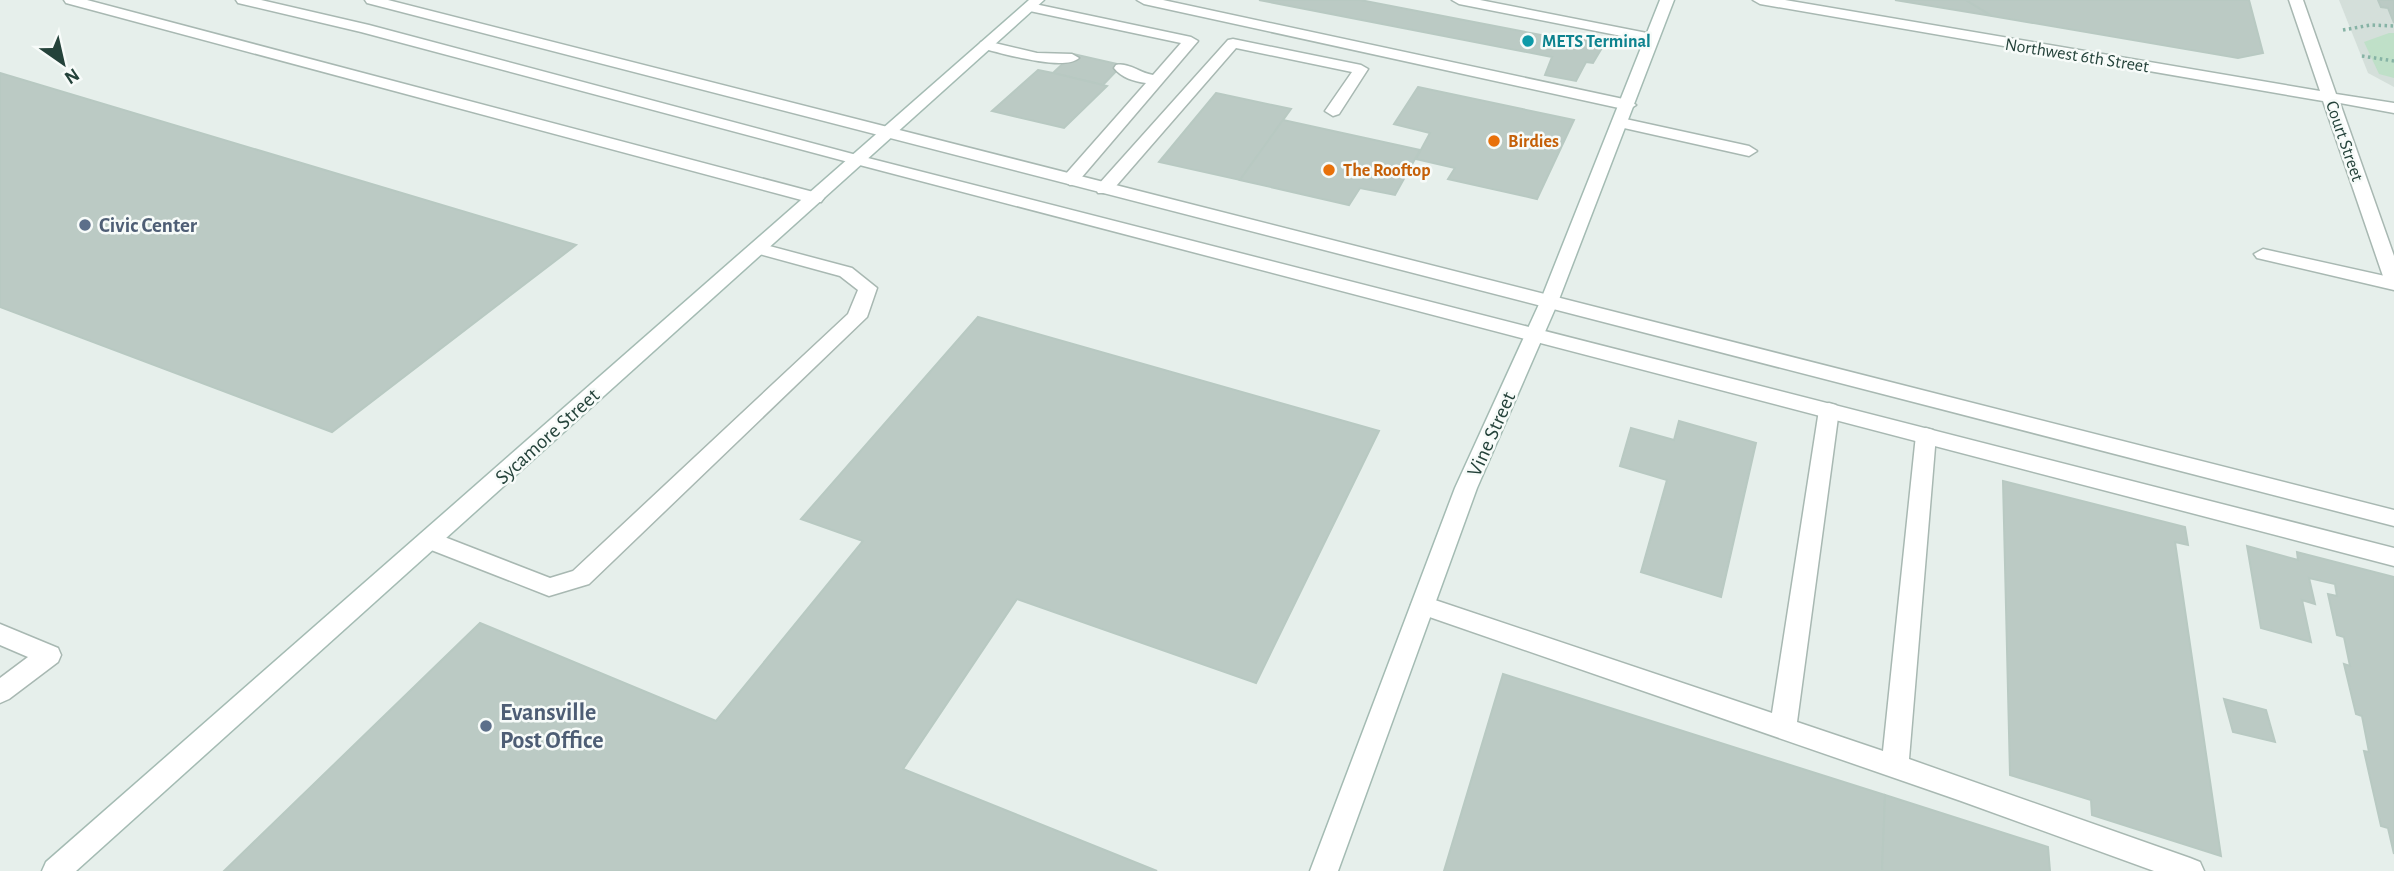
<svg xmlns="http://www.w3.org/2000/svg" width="2394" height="871" font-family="'Alegreya Sans',sans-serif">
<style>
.built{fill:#d4dfda}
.green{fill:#bfe0c8}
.building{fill:#bbcac4;stroke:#b8c9c2;stroke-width:2}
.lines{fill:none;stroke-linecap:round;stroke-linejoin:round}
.service-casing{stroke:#a8b8b2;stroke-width:3}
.minor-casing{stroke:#a8b8b2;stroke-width:3}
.secondary-casing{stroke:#a4bbb3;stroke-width:3}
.path{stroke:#86b3a5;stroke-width:3.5;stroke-dasharray:2.5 3.5;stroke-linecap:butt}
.service{fill:#fff;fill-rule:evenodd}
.minor{fill:#fff;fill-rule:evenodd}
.secondary{fill:#fff;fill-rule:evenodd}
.culture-dot{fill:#0f9aa8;stroke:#f7fbf9;stroke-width:2.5}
.food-dot{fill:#e8710a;stroke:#f7fbf9;stroke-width:2.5}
.service-dot{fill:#5c6f8a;stroke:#f7fbf9;stroke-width:2.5}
.labels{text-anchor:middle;stroke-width:5;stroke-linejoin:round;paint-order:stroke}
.far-culture-label{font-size:18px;font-weight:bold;fill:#0d838f;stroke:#f7fbf9;text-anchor:start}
.far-street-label{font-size:18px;fill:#24423a;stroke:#f7fbf9}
.far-food-label{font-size:18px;font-weight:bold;fill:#c56008;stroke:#f7fbf9;text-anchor:start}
.service-label{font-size:21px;font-weight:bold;fill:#4e5e75;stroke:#f7fbf9;text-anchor:start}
.street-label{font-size:21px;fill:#24423a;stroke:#f7fbf9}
.near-service-label{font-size:24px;font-weight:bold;fill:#4e5e75;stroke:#f7fbf9;text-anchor:start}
</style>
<rect width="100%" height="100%" fill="#e6efeb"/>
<polygon class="built" points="2339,0 2394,0 2394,87 2368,73"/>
<polygon class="green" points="2389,33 2394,33 2394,78 2379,74 2364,42"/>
<g class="building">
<polygon points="1259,0 1360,0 1562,39 1565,36 1597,42 1603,46 1593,63 1586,62 1576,81 1545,75 1552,57"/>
<polygon points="1895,0 1966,0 1992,16"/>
<polygon points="1966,0 2249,0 2263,53 2238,58 1992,16"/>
<polygon points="2378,0 2394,0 2394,23 2388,8 2381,7"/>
<polygon points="1073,54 1122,65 1103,85 1053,73"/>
<polygon points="1038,70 1053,73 1107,86 1064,128 992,111"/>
<polygon points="0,73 576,245 332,432 0,307"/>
<polygon points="1418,87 1574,120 1537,199 1448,179 1455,168 1416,159 1430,133 1394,124"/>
<polygon points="1216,93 1291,109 1240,180 1159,162"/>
<polygon points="1283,120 1420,150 1395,195 1360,188 1349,205 1240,180"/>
<polygon points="978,317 1379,431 1256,683 1017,599 903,769 1157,871 224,871 480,623 716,721 863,541 801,519"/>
<polygon points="1679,421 1756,443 1721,597 1641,572 1667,480 1620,466 1631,428 1674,440"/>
<polygon points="2003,481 2185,527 2188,545 2175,542 2221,856 2092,815 2091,800 2010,775"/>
<polygon points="2247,546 2298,560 2297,552 2394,577 2394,854 2388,828 2381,826 2364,751 2369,752 2362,716 2356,714 2344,664 2350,666 2344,637 2337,635 2328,594 2337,596 2335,584 2309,578 2315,604 2302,600 2311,642 2261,628"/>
<polygon points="1503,674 1885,795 1882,871 1444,871"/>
<polygon points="2224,699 2266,710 2275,742 2233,732"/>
<polygon points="1885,795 2048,847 2050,871 1882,871"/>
</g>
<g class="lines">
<g class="service-casing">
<g id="service">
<polygon points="64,0 87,0 821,194 824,198 821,202 809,202 66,3"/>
<polygon points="1137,0 1163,0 1628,100 1636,105 1628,110 1144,4"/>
<polygon points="1452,0 1480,0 1652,34 1659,38 1652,42 1459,4"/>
<path d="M1030 3 1191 37 1198 41 1076 184 1070 185 1062 180 1064 176 1146 83C1133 81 1122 78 1114 68L1116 65C1128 62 1140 73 1153 75L1181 43 1025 10V4Z"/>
<polygon points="1233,39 1361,65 1368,69 1339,114 1333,116 1325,111 1352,72 1236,48 1110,193 1098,193 1096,189 1098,185 1228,40"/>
<path d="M986 41 1037 53 1072 54 1079 58C1064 72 1001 53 981 48L979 45 981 42Z"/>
<polygon points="1621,118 1749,146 1757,151 1749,156 1615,126 1613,123"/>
<polygon points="758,243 852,268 877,288 867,317 589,584 549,596 421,546 418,540 421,534 429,531 550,578 573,571 848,314 858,290 840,276 752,252 749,248 752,244"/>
<polygon points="2263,249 2394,278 2394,290 2257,258 2254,254"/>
<polygon points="1829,403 1836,405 1839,410 1797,722 1883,751 1916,435 1919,430 1926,428 1933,430 1936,435 1909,759 2190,858 2200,862 2204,871 2154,871 1961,801 1415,612 1411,605 1415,598 1423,596 1772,713 1819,410 1822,405"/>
<polygon points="0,624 58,648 61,655 58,662 9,699 0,703 0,678 28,657 0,645"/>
</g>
</g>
<g class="minor-casing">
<g id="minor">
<polygon points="236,0 261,0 369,25 864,157 2394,548 2394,566 852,163 361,32 238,3"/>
<polygon points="365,0 388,0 2394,510 2394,526 367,3"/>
<polygon points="1753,0 1785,0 2320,91 2289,0 2303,0 2336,94 2394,103 2394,113 2340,103 2394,256 2394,288 2385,282 2323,101 1760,4"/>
</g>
</g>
<g class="secondary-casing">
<g id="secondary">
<polygon points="1029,0 1044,0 76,871 42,871 46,862"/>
<polygon points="1660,0 1674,0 1558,302 1477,488 1338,871 1310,871 1455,488 1540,302"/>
</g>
</g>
<g class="path">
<polyline points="2343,30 2371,25 2394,26"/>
<polyline points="2362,56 2394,61"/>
</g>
<use href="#service" class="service"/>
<use href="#minor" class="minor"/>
<use href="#secondary" class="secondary"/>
</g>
<circle class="culture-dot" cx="1528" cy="41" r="7"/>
<g class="food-dot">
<circle cx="1494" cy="141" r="7"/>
<circle cx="1329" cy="170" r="7"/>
</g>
<g class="service-dot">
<circle cx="85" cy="225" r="7"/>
<circle cx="486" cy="726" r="7"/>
</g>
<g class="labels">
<g class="far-culture-label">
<text x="1542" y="47">METS Terminal</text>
</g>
<g class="far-street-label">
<text transform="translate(2077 55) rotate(9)" y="6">Northwest 6th Street</text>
<text transform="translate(2345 141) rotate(71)" y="6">Court Street</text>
</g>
<g class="far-food-label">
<text x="1508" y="147">Birdies</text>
<text x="1343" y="176">The Rooftop</text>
</g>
<g class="service-label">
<text x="99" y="232">Civic Center</text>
</g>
<g class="street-label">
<text transform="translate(1491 434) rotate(-66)" y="7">Vine Street</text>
<text transform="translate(547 436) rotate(-42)" y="7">Sycamore Street</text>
</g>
<g class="near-service-label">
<text x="500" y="720">Evansville<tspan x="500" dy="28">Post Office</tspan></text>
</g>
</g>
<g transform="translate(63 63) rotate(146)" stroke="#f7fbf9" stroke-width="5" paint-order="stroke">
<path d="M0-5L12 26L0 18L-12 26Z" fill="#24423a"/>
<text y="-10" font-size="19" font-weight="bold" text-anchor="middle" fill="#24423a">N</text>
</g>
</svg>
